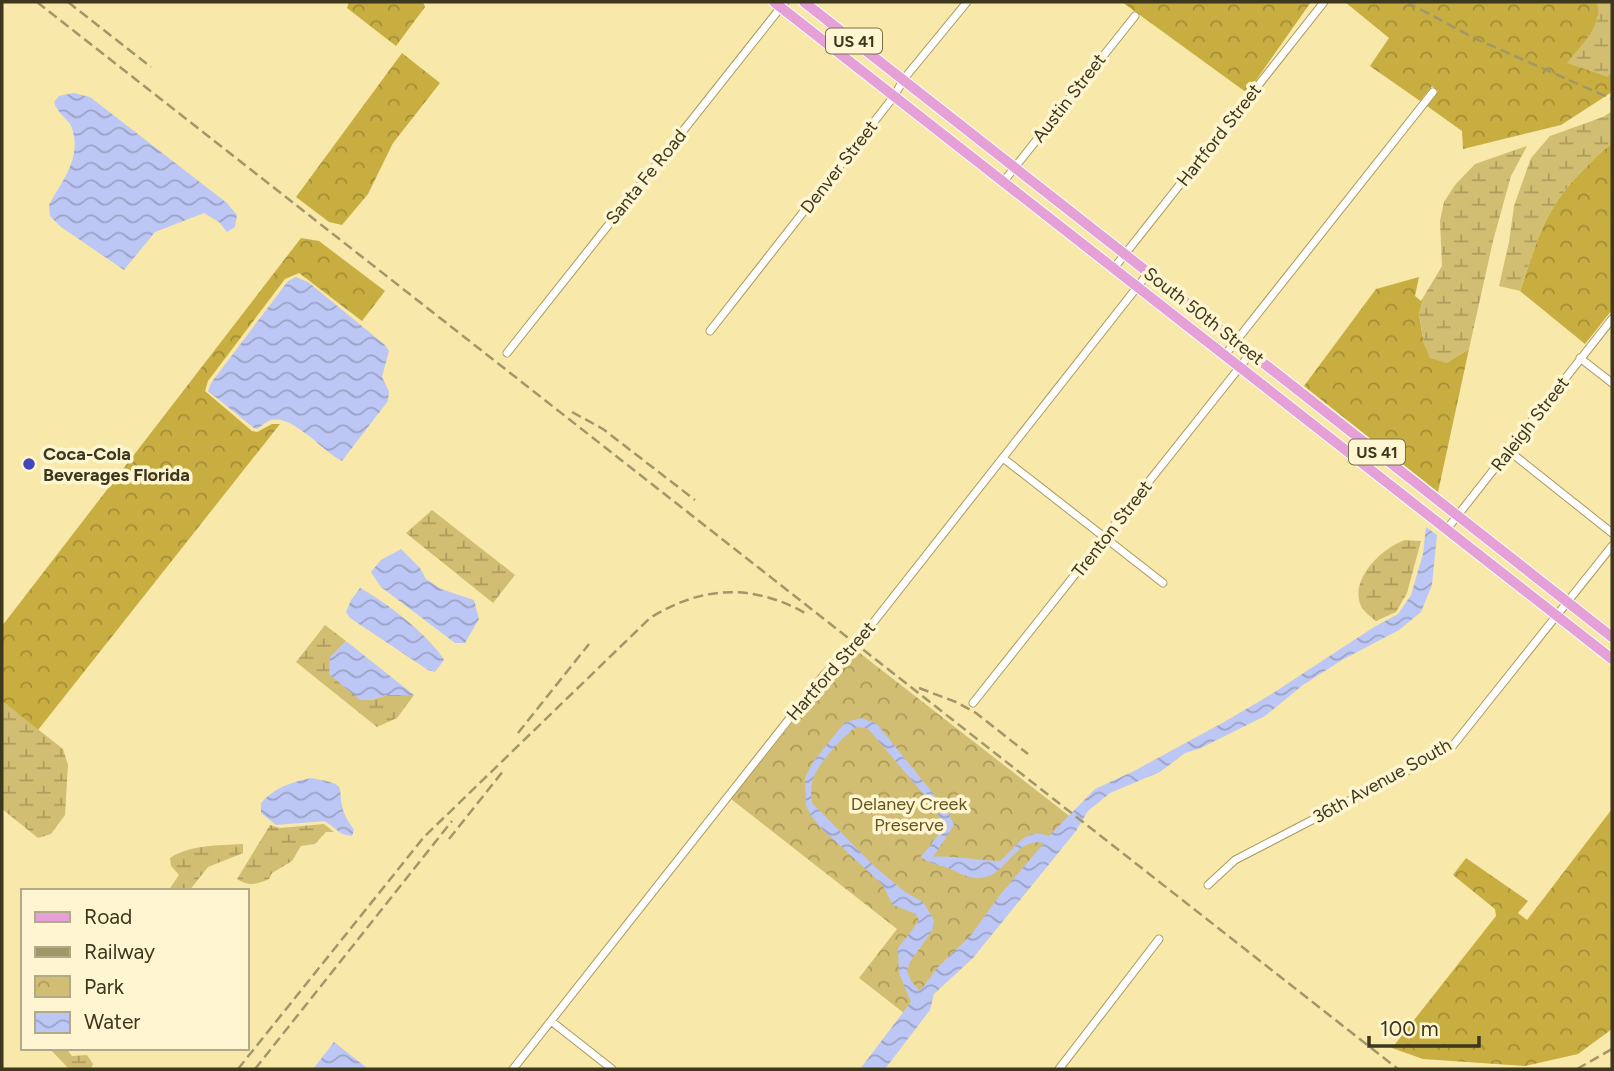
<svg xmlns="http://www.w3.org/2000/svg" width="1614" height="1071" viewBox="0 0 1614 1071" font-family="Figtree,sans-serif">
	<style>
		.forest { fill: url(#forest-crowns) }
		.wetland { fill: url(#wetland-marsh) }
		.park { fill: url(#park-crowns) }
		.water { fill: url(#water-waves); fill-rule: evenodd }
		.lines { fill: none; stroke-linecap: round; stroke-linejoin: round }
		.minor-casing { stroke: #a8995d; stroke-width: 9 }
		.primary-casing { stroke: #fff; stroke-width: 12 }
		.minor { stroke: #fff; stroke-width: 7 }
		.primary { stroke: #e4a0d7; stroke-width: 10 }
		.rail { stroke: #a29769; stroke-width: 2.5; stroke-dasharray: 10 5; stroke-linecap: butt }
		.poi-dot { fill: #4347bc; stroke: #fff6d1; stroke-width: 2.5 }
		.labels { text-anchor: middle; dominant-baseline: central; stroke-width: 7; stroke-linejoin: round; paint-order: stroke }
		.shield { fill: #fff6d1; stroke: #777053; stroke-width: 2 }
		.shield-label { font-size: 16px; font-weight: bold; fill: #3d371d }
		.street-label { font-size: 18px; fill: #3d371d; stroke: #fff6d1 }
		.poi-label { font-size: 18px; font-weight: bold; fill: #3d371d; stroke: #fff6d1; text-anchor: start }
		.park-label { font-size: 18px; fill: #64561e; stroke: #fff6d1 }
	</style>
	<defs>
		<pattern id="forest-crowns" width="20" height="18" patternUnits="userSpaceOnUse" patternTransform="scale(1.75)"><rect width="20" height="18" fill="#c8ae41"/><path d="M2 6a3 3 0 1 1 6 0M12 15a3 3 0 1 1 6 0" fill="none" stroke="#a48e36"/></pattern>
		<pattern id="wetland-marsh" width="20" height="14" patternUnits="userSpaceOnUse" patternTransform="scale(1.75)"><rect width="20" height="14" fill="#d2be72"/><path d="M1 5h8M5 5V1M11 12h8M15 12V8" fill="none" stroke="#ac9b5d"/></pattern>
		<pattern id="park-crowns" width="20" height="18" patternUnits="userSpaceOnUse" patternTransform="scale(1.75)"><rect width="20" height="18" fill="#d2be72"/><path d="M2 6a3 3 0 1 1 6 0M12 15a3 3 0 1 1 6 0" fill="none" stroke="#ac9b5d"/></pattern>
		<pattern id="water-waves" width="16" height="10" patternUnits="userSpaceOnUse" patternTransform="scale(1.75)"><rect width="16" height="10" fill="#bdc7f5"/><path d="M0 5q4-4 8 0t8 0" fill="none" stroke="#9ba2c6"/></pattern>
	</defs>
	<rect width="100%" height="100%" fill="#f8e8aa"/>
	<path class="forest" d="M349 2H423L425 7 396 46 347 8Z
		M1122 2H1311L1247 93Z
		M1345 2H1596L1600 9 1595 26 1607 77 1612 71V92L1561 125 1463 149 1462 131 1427 106 1438 91 1432 86 1420 101 1370 66 1389 38Z
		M402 53 440 83 393 143 368 194 342 225 329 222 296 197Z
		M1612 144V310L1585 344 1520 291C1539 236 1544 208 1587 166 1595 158 1603 149 1612 144Z
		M301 238 319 241 385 291 362 321 299 273 285 279 208 381 205 391 252 431 257 432 272 424H280L38 730 2 701V626Z
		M1419 277 1415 296 1421 301 1424 296 1419 314 1424 344 1446 363 1469 349 1438 492 1304 386 1376 289Z
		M1612 809V1029L1578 1054 1525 1066 1423 1059 1392 1048 1496 916 1495 909 1453 875 1466 858 1528 901 1518 913 1527 920Z"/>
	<path class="wetland" d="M1596 2H1612V71L1608 77 1567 63C1579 47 1606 23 1596 2Z
		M1612 111V144C1603 149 1595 158 1587 166 1544 208 1539 236 1520 291L1499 286 1509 242 1514 206 1531 158 1550 136 1603 117Z
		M1527 146 1511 176 1493 241 1469 349 1446 363 1430 358 1424 344 1419 314 1424 296 1442 266 1440 221 1444 202 1455 185 1475 164Z
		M432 510 515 575 493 603 406 533Z
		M1405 540 1421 541 1407 593 1396 612 1376 621C1371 617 1364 612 1361 606 1349 579 1382 548 1405 540Z
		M325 625 346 641 331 657 371 700 387 695H414L397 718 377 727 296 662Z
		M2 701 63 749 68 765 65 815 51 834 38 838 2 809Z
		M324 824 334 832H326L315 844 301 846 292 861 272 873 269 879C257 884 249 887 237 879L270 825 280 828Z
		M243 844V853L208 867 189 891H168L179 875 171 866 170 858C191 844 218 846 243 844Z
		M49 1048H66L72 1056 87 1055 93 1064 91 1069H69Z"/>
	<path class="park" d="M852 647 1072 818 913 1020 859 978 897 929 731 799Z"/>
	<path class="water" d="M74 93 90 97 227 203 237 215 235 227 227 232 219 222 204 213 155 232 124 270 61 227 50 216 49 205C62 181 82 158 72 128 69 119 58 115 54 102L59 96Z
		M296 277 308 282 385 345 389 351 382 377 389 391 388 401 342 461C323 452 294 415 271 420 266 422 261 426 257 429L254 428 208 391 211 383 288 281Z
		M1426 527 1437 535 1432 585 1421 612 1399 630 1342 660 1303 685 1265 716 1201 748 1185 753 1160 772 1110 793 1088 811 1076 831 973 958 934 994 930 1010 885 1069H860L911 1002 899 973 898 948 919 921 916 914 893 905 882 884 822 829 811 816 806 805 805 778 813 762 845 722 862 718 877 724 948 812 954 825 933 857C954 855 978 861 1000 861 1017 847 1024 827 1049 836L1095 789 1134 771 1224 722 1270 695 1374 627 1398 614 1411 595 1423 554ZM856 727 866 728 871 732 937 810 942 825 941 832C933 839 927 852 920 857 928 862 935 864 945 867 955 870 964 877 975 878 1007 881 1013 836 1044 843L1000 895 971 935 938 967 920 991 911 981 907 971 910 962 932 931 934 920 923 902 905 892 875 867 812 803C811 793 810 783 815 774 822 760 843 736 856 727Z
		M401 549 420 568 426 579 441 589 474 600 479 619 465 643H455L381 587 371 572 381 560Z
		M360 588C385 601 431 637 444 660L435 672 428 670 350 618 346 612 351 600Z
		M346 641 414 695H387L371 700H360L329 674 330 657Z
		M312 778C353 786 334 785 345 815 347 820 351 825 354 830L352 836 342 834 325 821 276 825 261 813V803C275 787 292 782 312 778Z
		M334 1042 367 1068 366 1069H313Z"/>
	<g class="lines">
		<g class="minor-casing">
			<path id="minor" d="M1004 181 1135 16
				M1114 268 1324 2
				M710 331 895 95 903 80 967 2
				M507 353 785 2
				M1225 355 1433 92
				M1580 358 1612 383
				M1509 451 1612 533
				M1003 458 1163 583
				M1447 529 1612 319
				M973 703 1251 353
				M1208 885 1235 860 1451 748 1612 546
				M551 1021 612 1069
				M513 1069 823 676 865 633 1149 272
				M1059 1069 1159 939"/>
		</g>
		<g class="primary-casing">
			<path id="primary" d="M774 2 1612 659
				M804 2 1612 637"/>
		</g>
		<use href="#minor" class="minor"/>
		<use href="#primary" class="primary"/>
		<path class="rail" d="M37 2 1398 1069
			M68 2 151 67
			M1407 2 1474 38 1612 99
			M572 412 603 429 695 500
			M919 688 956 702 976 713 1028 754
			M518 733 589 644
			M449 839 504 770
			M238 1069 424 837 650 618C702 586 751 583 805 613
			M255 1069 452 821
			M1577 1069 1612 1049"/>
	</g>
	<circle class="poi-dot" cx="29" cy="464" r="7"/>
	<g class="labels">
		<g class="shield">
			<rect x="826" y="28.5" width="56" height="25" rx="5"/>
			<rect x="1349" y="439.5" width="56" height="25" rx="5"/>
		</g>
		<g class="shield-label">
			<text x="854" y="41">US 41</text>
			<text x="1377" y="452">US 41</text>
		</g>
		<g class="street-label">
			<text transform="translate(1069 98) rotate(-52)">Austin Street</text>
			<text transform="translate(1219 135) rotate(-52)">Hartford Street</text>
			<text transform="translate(839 167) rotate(-52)">Denver Street</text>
			<text transform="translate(646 177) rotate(-51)">Santa Fe Road</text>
			<text transform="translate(1204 316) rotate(38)">South 50th Street</text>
			<text transform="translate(1530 424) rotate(-52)">Raleigh Street</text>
			<text transform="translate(1112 529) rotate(-52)">Trenton Street</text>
			<text transform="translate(831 671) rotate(-49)">Hartford Street</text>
			<text transform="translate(1382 781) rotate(-29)">36th Avenue South</text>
		</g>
		<g class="poi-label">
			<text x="43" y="454">Coca-Cola<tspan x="43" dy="21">Beverages Florida</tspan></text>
		</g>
		<g class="park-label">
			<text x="909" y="804">Delaney Creek<tspan x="909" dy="21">Preserve</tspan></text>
		</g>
	</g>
	<rect width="1614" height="1071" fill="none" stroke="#3d371d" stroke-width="7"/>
	<rect x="21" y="889" width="228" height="161" fill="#fff6d1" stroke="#b1aa89" stroke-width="2"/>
	<rect x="35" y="912" width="35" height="10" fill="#e4a0d7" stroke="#b1aa89" stroke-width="2"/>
	<text x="84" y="924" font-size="21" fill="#3d371d">Road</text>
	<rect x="35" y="947" width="35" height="10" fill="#a29769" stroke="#b1aa89" stroke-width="2"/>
	<text x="84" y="959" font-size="21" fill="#3d371d">Railway</text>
	<rect x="35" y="976" width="35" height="21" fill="url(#park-crowns)" stroke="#b1aa89" stroke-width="2"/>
	<text x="84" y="994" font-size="21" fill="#3d371d">Park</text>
	<rect x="35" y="1012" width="35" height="21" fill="url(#water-waves)" stroke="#b1aa89" stroke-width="2"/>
	<text x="84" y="1029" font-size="21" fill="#3d371d">Water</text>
	<path d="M1369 1036v10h110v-10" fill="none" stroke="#3d371d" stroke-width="3.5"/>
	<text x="1380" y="1036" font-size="21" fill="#3d371d" stroke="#fff6d1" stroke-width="5" paint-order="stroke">100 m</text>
</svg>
